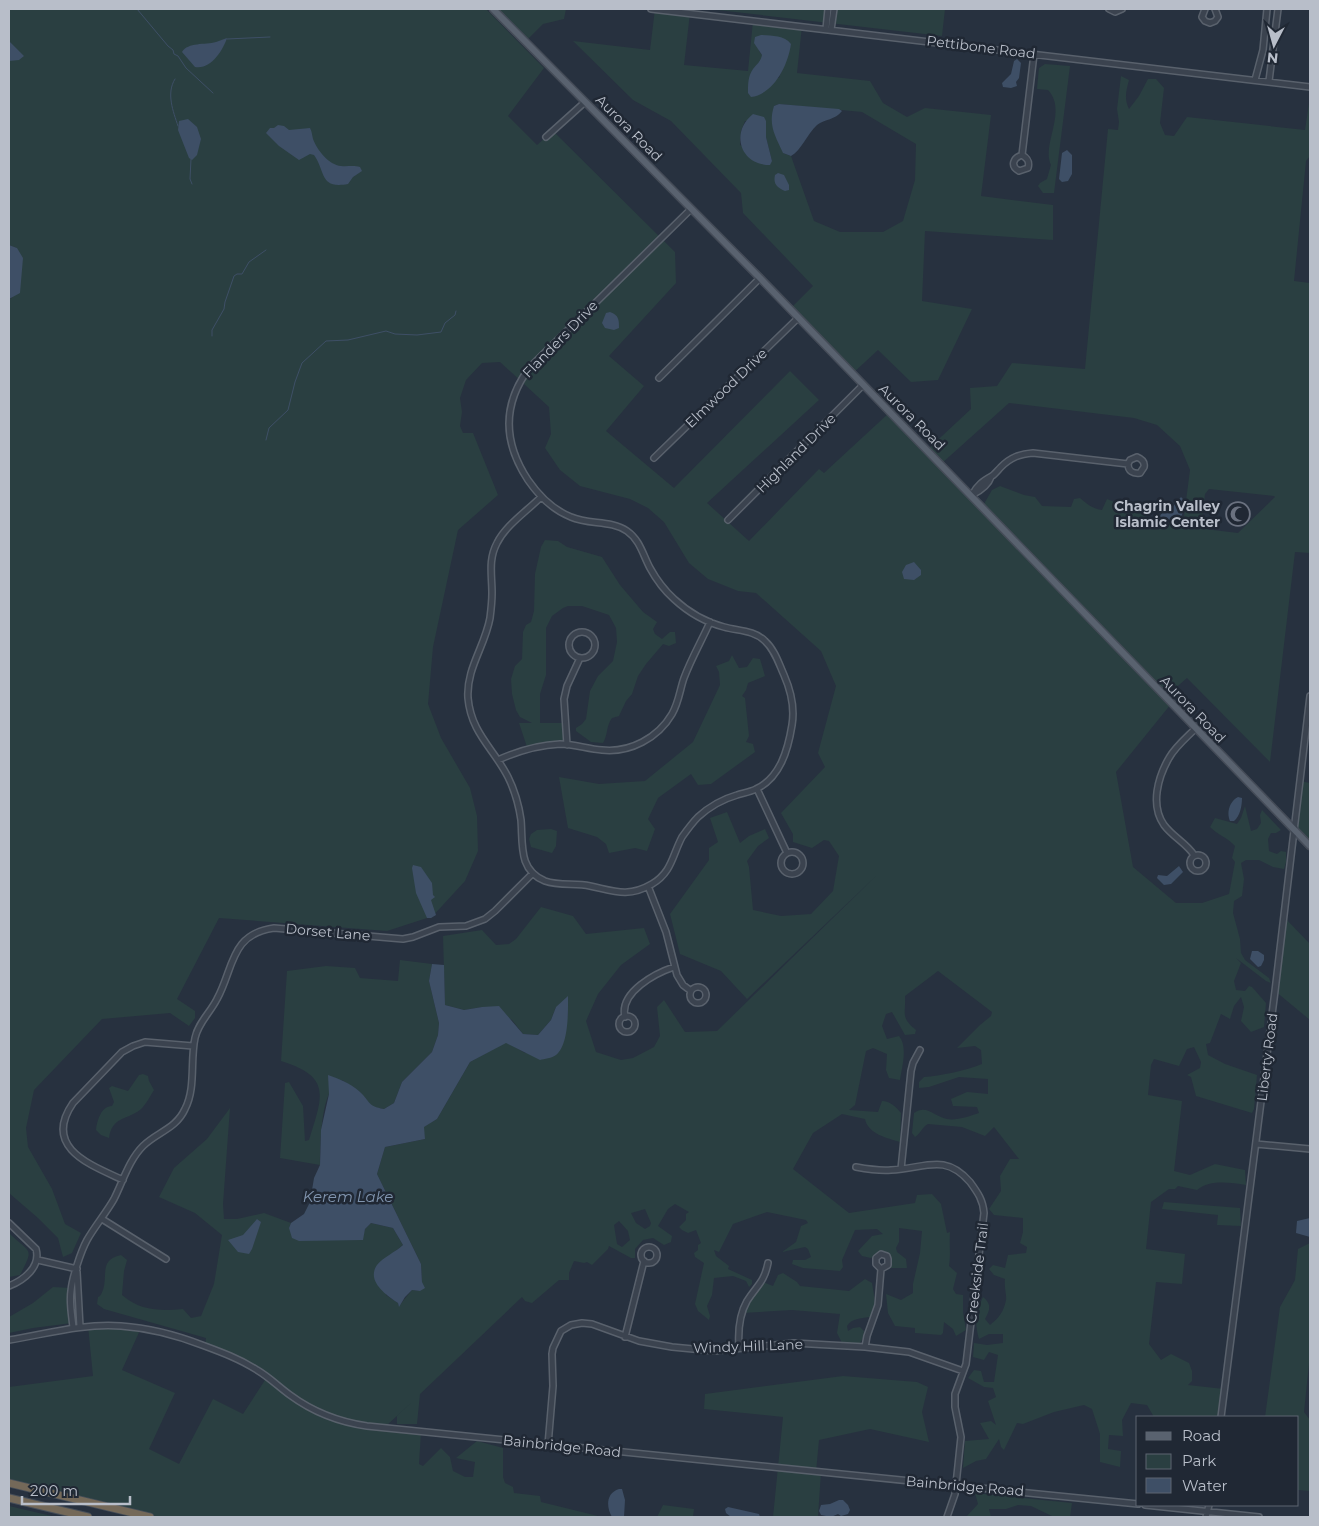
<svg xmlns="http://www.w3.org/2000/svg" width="1319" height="1526" viewBox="0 0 1319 1526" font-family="Montserrat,sans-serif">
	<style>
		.green { fill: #2a3f41; fill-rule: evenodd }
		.water { fill: #3e4f66 }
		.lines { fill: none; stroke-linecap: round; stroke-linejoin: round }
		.stream { stroke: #3e4f66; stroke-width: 1 }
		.minor-casing { stroke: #59616c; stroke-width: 8 }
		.major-casing { stroke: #454c58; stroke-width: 9 }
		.highway-casing { stroke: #464e59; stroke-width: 9 }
		.minor { stroke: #3b434f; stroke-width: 5 }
		.major { stroke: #59626f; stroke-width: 6 }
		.highway { stroke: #746959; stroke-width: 7 }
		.labels { text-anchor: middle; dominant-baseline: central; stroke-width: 5; stroke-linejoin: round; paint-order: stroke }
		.street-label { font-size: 14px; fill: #b8bec9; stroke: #202834 }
		.poi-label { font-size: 14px; font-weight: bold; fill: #b8bec9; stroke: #202834; text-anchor: end }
		.water-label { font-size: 15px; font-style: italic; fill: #8195af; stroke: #202834 }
	</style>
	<rect width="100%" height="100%" fill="#27313f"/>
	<path class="green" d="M9 9H486L544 68 508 116 537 145 553 131 675 252 676 283 609 356 644 386 606 431 674 488 790 371 819 400 707 503 749 541 819 469 824 473 890 412 927 450 971 409 970 388 997 386 1012 363 1085 369 1108 129 1118 130 1119 122 1117 109 1121 76 1129 80C1126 91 1124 99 1129 109L1139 96 1148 79H1156L1164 88 1160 123 1165 135 1174 136 1187 117 1305 130 1310 97V156L1306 161 1294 281 1310 283V553L1295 552 1270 762 1187 678 1165 697 1171 704 1116 772 1133 867 1176 903H1202L1229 894 1235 862 1232 858 1235 846C1228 838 1218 835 1210 827L1215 818 1237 824 1241 818 1245 806 1251 831 1257 829 1261 823 1260 815 1262 810 1281 830 1276 833H1271L1268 839 1269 851 1277 854 1281 851 1286 852V862L1284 869 1273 867 1259 860H1246L1241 863 1244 879 1242 896 1234 901 1233 913 1240 939 1241 953 1245 960 1269 978 1271 983 1266 981 1236 958 1241 963 1234 981 1236 990 1245 991 1249 986 1252 987 1266 1003 1264 1027 1251 1032 1241 1021 1244 1007 1241 997 1234 1006 1230 1019 1221 1014 1210 1043 1206 1044 1208 1055 1225 1064 1257 1075 1254 1109 1252 1113 1196 1096 1191 1077 1187 1075 1200 1068 1201 1062 1194 1047 1187 1049 1179 1066 1154 1059 1151 1065 1148 1095 1182 1101 1174 1171 1190 1175 1215 1164 1245 1170 1246 1185C1230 1183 1211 1179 1197 1190L1178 1186 1175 1189H1169L1151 1202 1146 1249 1185 1254 1182 1284 1156 1282 1149 1344 1161 1360 1171 1354 1189 1363 1192 1371V1381L1188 1385 1224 1389 1221 1417H1154L1147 1405 1131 1403 1122 1420 1123 1436 1109 1435 1108 1449 1121 1451 1120 1467 1100 1462V1434L1092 1409 1084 1405 1054 1412 1023 1424 1017 1423 1004 1450 1001 1447 999 1439 986 1459 976 1461 963 1468 965 1441 989 1439 980 1423 991 1421 996 1425 988 1401 996 1397 993 1388 984 1387 968 1378 974 1370 981 1371 984 1382H994L998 1355 989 1352 984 1360 973 1357 974 1343 987 1345 1003 1343V1334H989L979 1339C974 1322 976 1313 983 1297 992 1304 990 1310 985 1319L990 1325C999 1318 1004 1311 1006 1300 1007 1297 1004 1287 1005 1279L994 1275 989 1269 993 1265 1005 1268 1008 1255 1026 1253 1027 1247 1020 1243 1023 1232V1218L994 1215 989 1209 1001 1191 1000 1176 1010 1159H1019L994 1127 985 1136 962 1127 928 1124C922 1127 921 1133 915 1137L912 1133 914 1113C927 1104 934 1117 947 1119 956 1121 970 1116 979 1113L977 1107 953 1106 951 1099 967 1092 988 1094V1079L959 1077 929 1087 919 1088V1082L924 1077C940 1076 968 1070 982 1064L981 1050 975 1046 957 1048 980 1025 991 1016 992 1012 938 971 905 996C906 1014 900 1017 916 1030L915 1034 905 1035 892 1012 886 1014 882 1026 887 1039 899 1036C908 1047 902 1067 900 1080L889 1078 886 1070 887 1054 873 1048 866 1051 855 1105 849 1110 878 1112 882 1101C890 1101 896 1107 901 1113L900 1142C887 1138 868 1134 865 1119L842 1114 813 1133 793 1169 849 1213 915 1203 917 1195 932 1194 941 1204 947 1233 950 1232C949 1244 951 1254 949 1266L957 1273 953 1289 956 1294 963 1295V1312L966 1330 956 1336 953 1329 944 1322 943 1333 941 1335 915 1333V1328L895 1326 888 1313 886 1294 901 1300 913 1293V1284L920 1253 922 1231 899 1228V1242L896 1248 897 1252 906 1259 907 1268H889V1255L880 1253 871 1258 862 1256 858 1251 872 1236 883 1234 877 1229 855 1230 842 1260 843 1267 840 1271 803 1268 792 1264 793 1260H805L811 1257 808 1249 805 1247 782 1252 796 1242 801 1226 808 1223 806 1220 767 1212 733 1224 719 1252 714 1250 716 1256 729 1266 728 1269 752 1280V1284L749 1287 746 1281 733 1276 714 1278 712 1295 707 1306 710 1316 709 1320 698 1311 695 1304 704 1263 695 1257 694 1253 698 1250V1245L701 1243 696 1230 688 1233 682 1230 679 1227 686 1220V1214L689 1212 675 1204 668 1209 658 1226 672 1236 671 1242 664 1245 653 1238 643 1240 635 1249V1258H631L609 1246 608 1249 592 1265 587 1262 584 1263 574 1261 569 1273V1280H559L532 1303 525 1301 522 1297 420 1394 417 1424H397V1416L416 1398 384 1428 421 1432 419 1464 423 1466 441 1448 450 1457 453 1471 465 1477H473L475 1462 456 1458 477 1441 503 1448V1477L505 1483 513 1487 514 1493 540 1496 541 1502 602 1517H150L9 1483V1387L93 1376 88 1326 141 1328 122 1370 175 1393 149 1449 179 1464 213 1399 243 1414 267 1377 205 1346 206 1338 104 1309 97 1304 98 1297 100 1296C111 1280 96 1260 121 1255L127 1260 124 1271 122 1295C140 1311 161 1311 183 1309L191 1318 201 1316 214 1284 222 1235 195 1213 159 1197 174 1168 207 1139 230 1108 223 1204 224 1219H237L264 1213 291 1223 289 1228 349 1239 362 1240 365 1229 371 1223 393 1228 403 1245 393 1253 386 1295 398 1303 399 1306 412 1290 420 1291 422 1282 421 1264 377 1174 385 1147 425 1139 423 1127 437 1119 470 1062 506 1042 525 1053 563 1043 568 1012 556 1007 551 1020 538 1035 523 1034 512 1020 482 1007 464 1010 445 1005 443 936 482 930 496 945 509 944 516 939 541 907 573 916 586 934 644 928 650 944 621 965 598 994 586 1021 596 1052 621 1060 633 1058 654 1047 660 1036 657 1007 664 1000 685 1032 717 1031 877 875 747 999 721 971 680 954 670 914 709 860V848L718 842 710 818 727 812 740 843 749 836 765 829 769 838 758 846 747 861 749 867 753 910 781 916 811 914 833 891 839 856 829 841 824 840 812 848 793 842V834L781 813 825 767 818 753 836 686 821 651 756 593 738 591 708 579 689 563 664 522 648 508 630 499 580 486 560 470 545 448 551 434 549 407 500 362 482 363 466 380 460 398 462 412 460 426 463 433H473L498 495 458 530 433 647 428 704 441 738 470 788 477 816 478 851 465 881 431 918H427L387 931 219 918 177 999 195 1011V1018L189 1026 170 1013 102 1019 34 1090 26 1128 28 1147 52 1189 65 1224 81 1233 72 1253 63 1257 58 1238 38 1218 9 1193V299L12 298 17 248 9 245ZM1009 403 1134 418 1157 425 1180 446 1190 470 1183 524 1149 521 1145 512 1135 505 1127 512 1117 503 1107 499 1102 510C1093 509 1087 504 1080 498L1074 499 1071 507 1042 506 1035 497 1024 495 1000 486 992 490 984 504 998 520 941 464ZM1209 489 1274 496 1275 497 1238 533 1205 529 1201 528 1205 494ZM645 1209 651 1223 650 1226 645 1229 636 1223 631 1213ZM619 1221 628 1231 630 1240 622 1247 617 1244 614 1225Z
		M493 9H566L564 19 543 24 526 41Z
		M655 9 690 13 684 65 748 71 753 21 802 26 797 73 870 81 883 103 907 117 925 108 991 115 981 196 1053 205V240L925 231 922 301 972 309 938 380 911 382 878 350 852 374 790 309 813 286 743 213 741 193 671 121 633 100 573 41 650 50ZM791 44 779 78 752 71 762 59V55L759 51ZM779 104 862 112 916 144 915 180 903 221 883 232H840L814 221 791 156 783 153 774 106ZM745 121H766V137L772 161 740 145 741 131Z
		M709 9H945L942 36Z
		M1045 64 1070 66 1054 193H1043L1038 186 1040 183 1047 179 1051 165C1041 145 1068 111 1048 90L1037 89 1039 68Z
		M545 540 558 541 567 547 602 557 620 585 643 612 657 622 653 629 655 634 662 639 670 632H675L676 643 669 646 663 644 646 664 638 676 632 694 626 701 619 716 612 718C606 726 608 735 603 743L591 742 576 731V728L582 724 586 719 590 691 598 676 613 661 617 642 616 628 609 615 582 606H568L563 608 552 616 546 628V675L540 694V723H564V738L562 742 527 747 519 723H532L520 717 516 710 512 694 511 679 515 666 522 659 523 632 526 625 531 622 534 611 535 574 541 547Z
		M732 655 739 668 747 667 753 658 760 659 765 676 748 683 746 690 742 696 745 698 749 736 746 742 753 744 755 752 711 784 698 785 691 774 658 798 648 819 655 829 647 851 635 848 609 853 606 844 597 837 568 828 559 777 599 784 645 781 693 742 720 685 719 672 716 666 729 661Z
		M1300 781 1310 783V846L1294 830Z
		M551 829 557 831 556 846 552 853 531 847 529 839 531 834 537 830Z
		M1284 917 1310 944V1020L1275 991Z
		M400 960 432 964 429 981 439 1023 438 1035 432 1052 402 1082 394 1103 384 1109 372 1107 359 1091 342 1080C338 1084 332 1089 329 1094 321 1110 320 1147 320 1165L280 1158 285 1083 289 1082 303 1106 305 1141 309 1140C322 1097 333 1077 281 1061L287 971 326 966 355 968 360 978 398 981Z
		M143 1074 148 1076 149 1081 154 1090C150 1096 146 1105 140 1110 126 1120 112 1117 109 1138L101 1135 96 1130C97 1121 101 1106 112 1106L114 1102 109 1088 112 1086 128 1091 139 1075Z
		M1164 1202 1240 1208 1241 1226 1217 1225 1218 1215 1162 1209Z
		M9 1233C30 1254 35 1246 20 1275L9 1277Z
		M1310 1243V1354L1304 1412 1310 1420V1491L1298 1490V1417H1265L1280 1307 1295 1280 1298 1249Z
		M783 1273 797 1282 800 1286 849 1291 865 1279 872 1283C874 1296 877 1305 871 1317 862 1318 852 1318 847 1326L848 1331 853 1328 860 1327 864 1331 863 1338 859 1345 842 1343 837 1333 840 1314 792 1310 742 1313 763 1282 773 1286 778 1275Z
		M53 1287 71 1288 72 1323 33 1328 9 1333V1317L33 1303Z
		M843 1376 917 1382 928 1387 922 1412 929 1442 870 1429 819 1440 816 1472H821L818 1517H773L783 1417 704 1409 705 1394Z
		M975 1493 1072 1503 1070 1517H1054L1031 1506 1018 1505 1006 1509H989L991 1517H966L978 1504Z
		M663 1505 694 1509 693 1517H657Z
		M9 1506 56 1517H9Z"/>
	<path class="water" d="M761 35C772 36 784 35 791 44 788 65 774 94 751 97L748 93C748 84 748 76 753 69 757 64 761 61 762 55L754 43 755 37Z
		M227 38C223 50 211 70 195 67L182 52C188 42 205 45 216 42 220 41 223 39 227 38Z
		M9 41 24 56 19 60 9 61Z
		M1017 59 1021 63 1019 78 1016 82 1017 86 1011 88 1003 87 1002 83 1011 74 1014 61Z
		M779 104 839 109 842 111C835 120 825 119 817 125 807 134 801 151 791 156L783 153C775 135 768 125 774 106Z
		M753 114 764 117 766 121V137L772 161 770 165C740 165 730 132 753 114Z
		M188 119 197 127 201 139 197 155 192 160 189 158 178 130 179 121Z
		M278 125 284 126 289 130 310 128C312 132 312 135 313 139 317 150 329 165 341 166 347 167 353 165 360 167L362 171 353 177 348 184C319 189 326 172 314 155L310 154 299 160 279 146 266 133 270 128H274Z
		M1067 150 1072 155V174L1068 181 1062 182 1059 179 1062 153Z
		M778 173 784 175 789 185V190L785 191C777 187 773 184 775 175Z
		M9 245 17 248 23 258 20 293 9 299Z
		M610 312C619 315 619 320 619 328L614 330 605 328 602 323 606 313Z
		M1181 497C1185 501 1185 503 1184 508 1183 522 1169 522 1159 517L1163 512 1171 509Z
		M914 562 921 570V575L914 580 904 579 902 572 906 565Z
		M1238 797 1242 798C1242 806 1240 816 1234 821H1230C1226 812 1230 801 1238 797Z
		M413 865 421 867 432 883 433 895 435 897 431 900 436 915 431 918H427L416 893 412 868Z
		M1179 866 1183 872 1171 884 1164 885 1157 878 1158 875 1167 876Z
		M1252 951H1258L1264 955V960L1261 966 1258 967 1250 959Z
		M432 964 444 965 445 1005 464 1010 482 1007 499 1006 523 1034 538 1035 551 1020 556 1007 568 996C568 1011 569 1045 556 1055 552 1058 544 1059 540 1060L506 1043 470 1062 437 1119 424 1127 425 1139 385 1147 377 1174 421 1264 422 1282 425 1288 420 1291 412 1290 405 1297 399 1307 398 1303C386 1295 366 1281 377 1265 382 1258 397 1251 403 1245L393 1228 371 1223 365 1229 363 1240 299 1241 292 1238 289 1228 291 1223 304 1214 310 1202 314 1178 320 1165 321 1130 329 1094 328 1075C339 1079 350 1083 359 1091 371 1102 367 1106 384 1109L394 1103 402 1082 432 1052 438 1035 439 1023 429 981Z
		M1310 1218V1237L1296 1233 1297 1221Z
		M257 1219 261 1222 252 1249 249 1254 238 1252 228 1240 243 1235Z
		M619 1489H622L625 1500 624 1517H612C606 1507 606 1493 619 1489Z
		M839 1500H843L848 1505 850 1510 848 1514 841 1516 838 1514 831 1517 821 1515 819 1511 821 1505 830 1504Z
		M728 1507 759 1514 760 1517H731L726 1513 725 1509Z"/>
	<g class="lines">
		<path class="stream" d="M137 9 168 46 173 50 174 54 178 56 186 68 213 93
			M227 39 270 37
			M175 79C166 93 173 111 178 126
			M191 159 190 179 192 184
			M212 336V330L224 309 225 302 234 276 237 274H242L249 262 266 250
			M266 440 269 428 288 410 295 382 302 363 326 341 348 340 386 331 395 334 417 335 441 332 445 323 455 315 456 311"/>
		<g class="minor-casing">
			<path id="minor" d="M651 9 1310 87
				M1109 9 1115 12 1122 9
				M1205 9 1202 17 1205 21 1210 23 1215 21 1218 17 1215 9
				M826 29 828 9
				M831 30 834 9
				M1255 80 1263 50 1267 9
				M1269 81 1278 9
				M546 137 585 102
				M1022 155C1027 158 1030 161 1028 168L1019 171C1010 166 1013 158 1022 155L1034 54
				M659 378 760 278
				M654 458 798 318
				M991 477C988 486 980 491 972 495 977 485 983 481 992 476 995 474 998 470 1001 467 1011 457 1020 454 1033 453L1128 464 1130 460 1137 457C1142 459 1145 462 1144 467L1140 473C1133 474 1128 471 1128 464
				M541 497C527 511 506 525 497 543 488 560 492 575 492 593 492 601 491 610 490 618 485 646 466 669 468 698 471 733 494 749 508 777 515 791 519 806 521 820 523 844 518 870 545 881 559 886 575 883 590 886 614 891 628 898 652 884 672 872 672 856 682 837 687 830 692 823 698 817 709 807 723 799 737 795 743 793 750 792 756 789 780 778 788 750 792 725 795 707 791 691 784 675 779 664 775 650 765 641 754 630 738 631 724 627 705 622 688 612 674 599 664 590 656 579 650 568 643 555 640 540 627 531 611 520 589 525 571 517 553 510 539 496 528 480 503 442 502 404 530 367L691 209
				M728 520 863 385
				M569 645a13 13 0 1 1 26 0a13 13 0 1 1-26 0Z
				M567 745 564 699 567 686 580 658
				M498 760C518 751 538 745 560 744 574 744 588 749 602 750 630 753 658 738 672 714 679 702 680 689 684 678 691 659 702 640 710 622
				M757 789 787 853
				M781 863a11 11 0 1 1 22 0a11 11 0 1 1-22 0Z
				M1194 855C1186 843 1173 837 1164 825 1150 805 1158 777 1169 758 1175 747 1186 738 1195 729
				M1190 863a8 8 0 1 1 16 0a8 8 0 1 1-16 0Z
				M648 886 666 932 677 975 683 985 691 991
				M690 995a8 8 0 1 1 16 0a8 8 0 1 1-16 0Z
				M619 1024a8 8 0 1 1 16 0a8 8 0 1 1-16 0Z
				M625 1017C619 992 656 973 674 967
				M1256 1144 1310 1149
				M856 1167C867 1169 879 1171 891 1170 924 1169 944 1152 970 1182 978 1193 983 1200 984 1213L966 1364 955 1394V1407L961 1437 955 1494 947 1517
				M901 1169 911 1071 913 1063 920 1050
				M123 1180C91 1165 42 1148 73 1103L122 1052 133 1046 145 1042 193 1046
				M102 1219 166 1259
				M9 1223 36 1249C41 1267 24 1280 9 1286
				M641 1255a8 8 0 1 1 16 0a8 8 0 1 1-16 0Z
				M38 1260 77 1269
				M77 1272 80 1327
				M73 1328C72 1316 69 1303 71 1291 72 1278 81 1251 87 1240 95 1226 106 1213 114 1199 123 1181 129 1160 143 1146 157 1132 176 1129 185 1109 196 1088 190 1061 195 1038 198 1023 210 1013 217 999 234 968 230 934 274 928L403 939 413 937 439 927 466 926 485 919 495 911 533 873
				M625 1337 644 1261
				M9 1340C46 1334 84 1323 121 1326 150 1328 176 1335 202 1345 221 1352 240 1359 257 1370 269 1377 279 1387 290 1395 313 1412 339 1422 367 1426L1138 1504
				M739 1347C738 1332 739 1315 747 1301 757 1285 764 1283 768 1263
				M865 1347 867 1336 878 1305 881 1269 876 1264V1258L881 1254 887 1256 888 1259V1265L881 1269
				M1221 1417 1275 991 1310 696
				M548 1445 553 1386 552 1354 553 1348 561 1331 571 1325 582 1323 592 1324 639 1341 672 1347 714 1351 794 1343 865 1347 909 1352 963 1371
				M1145 1505 1259 1517
				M1206 1517 1209 1505"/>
		</g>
		<g class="major-casing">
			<path id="major" d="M493 9 760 278 1310 846"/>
		</g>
		<g class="highway-casing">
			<path id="highway" d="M9 1483 150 1517
				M9 1498 88 1517"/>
		</g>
		<use href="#minor" class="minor"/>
		<use href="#major" class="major"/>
		<use href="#highway" class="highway"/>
	</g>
	<defs>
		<g id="mosque-ring" transform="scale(1.25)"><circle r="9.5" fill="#202834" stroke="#6b7280" stroke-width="1.5"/><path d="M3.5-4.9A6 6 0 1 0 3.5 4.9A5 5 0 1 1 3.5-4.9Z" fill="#6b7280"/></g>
	</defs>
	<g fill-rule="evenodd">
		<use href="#mosque-ring" x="1238" y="514"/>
	</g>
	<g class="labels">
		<g class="street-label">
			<text transform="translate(981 47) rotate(7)">Pettibone Road</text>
			<text transform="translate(629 128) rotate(45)">Aurora Road</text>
			<text transform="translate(560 339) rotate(-46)">Flanders Drive</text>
			<text transform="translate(726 388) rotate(-44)">Elmwood Drive</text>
			<text transform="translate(912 417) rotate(45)">Aurora Road</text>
			<text transform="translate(796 453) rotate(-45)">Highland Drive</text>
			<text transform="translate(1193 709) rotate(46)">Aurora Road</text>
			<text transform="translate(328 932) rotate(5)">Dorset Lane</text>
			<text transform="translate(1267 1057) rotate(-83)">Liberty Road</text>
			<text transform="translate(977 1273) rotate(-83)">Creekside Trail</text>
			<text transform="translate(748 1346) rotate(-2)">Windy Hill Lane</text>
			<text transform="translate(562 1446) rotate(6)">Bainbridge Road</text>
			<text transform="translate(965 1486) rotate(5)">Bainbridge Road</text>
		</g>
		<g class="poi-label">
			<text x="1220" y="506">Chagrin Valley<tspan x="1220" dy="16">Islamic Center</tspan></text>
		</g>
		<g class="water-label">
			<text x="348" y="1196">Kerem Lake</text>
		</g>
	</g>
	<rect width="1319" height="1526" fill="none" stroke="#b8bec9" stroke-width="20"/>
	<rect x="1136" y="1416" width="162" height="90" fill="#202834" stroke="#5d6470"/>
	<rect x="1146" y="1432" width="25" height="8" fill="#59626f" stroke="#5d6470"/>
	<text x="1182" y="1441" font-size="15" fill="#b8bec9">Road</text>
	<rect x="1146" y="1454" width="25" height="15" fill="#2a3f41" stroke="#5d6470"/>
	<text x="1182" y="1466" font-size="15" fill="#b8bec9">Park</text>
	<rect x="1146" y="1478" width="25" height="15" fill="#3e4f66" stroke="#5d6470"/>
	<text x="1182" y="1491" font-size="15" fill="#b8bec9">Water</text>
	<g transform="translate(1274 45) rotate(186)" stroke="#202834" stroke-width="4" paint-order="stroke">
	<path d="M0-4L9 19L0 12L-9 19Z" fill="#b8bec9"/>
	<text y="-8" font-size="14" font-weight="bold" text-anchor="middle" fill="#b8bec9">N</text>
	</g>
	<path d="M22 1496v8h108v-8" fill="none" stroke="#b8bec9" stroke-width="2.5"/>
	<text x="30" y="1496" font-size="15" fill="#b8bec9" stroke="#202834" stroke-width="4" paint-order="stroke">200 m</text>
</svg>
